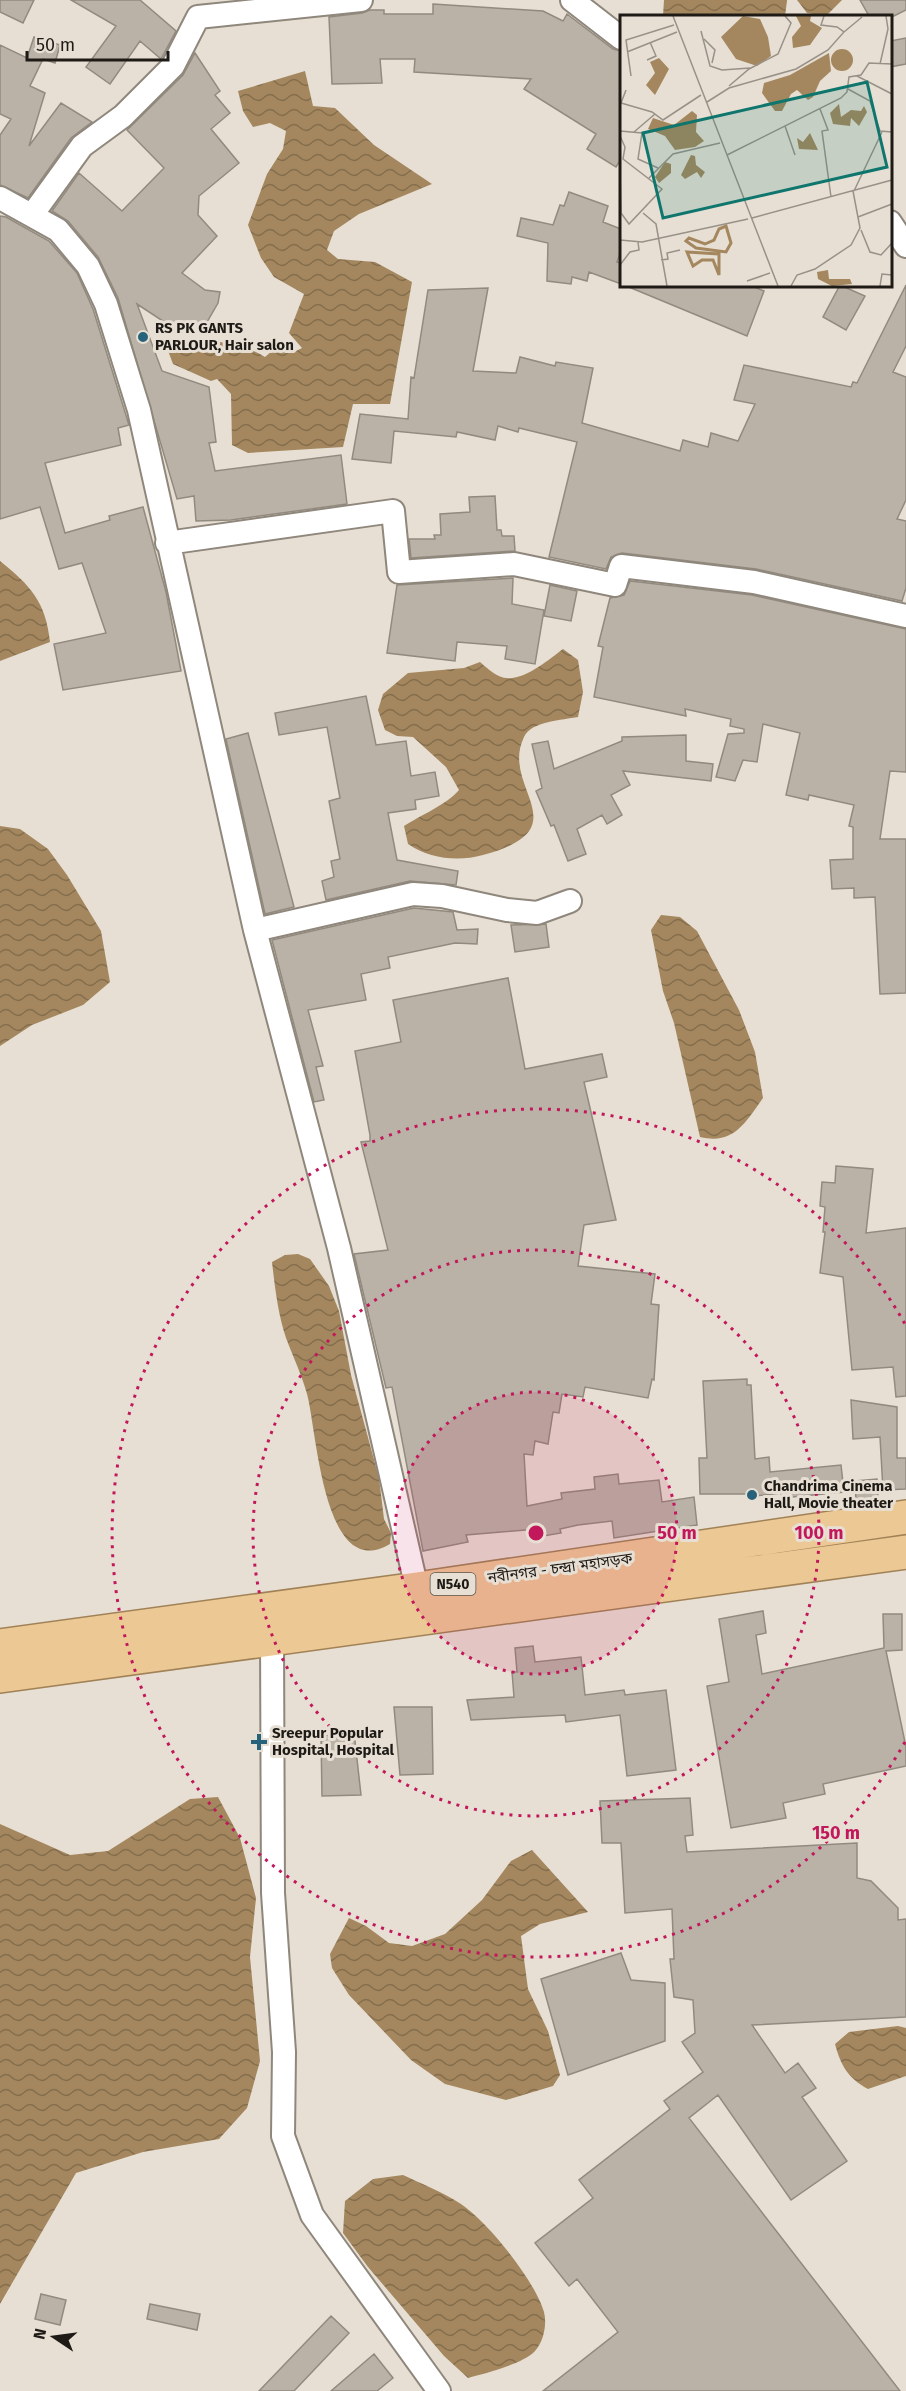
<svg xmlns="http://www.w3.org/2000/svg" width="906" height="2391" viewBox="0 0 906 2391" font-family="'Fira Sans','Noto Sans Bengali',sans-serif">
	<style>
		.water { fill: url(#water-waves) }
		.building { fill: #bab2a7; stroke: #928a7f; stroke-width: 1.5 }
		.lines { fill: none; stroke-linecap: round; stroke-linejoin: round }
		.minor-casing { stroke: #8f877c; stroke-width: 26 }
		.trunk-casing { stroke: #a18257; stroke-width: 36 }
		.minor { stroke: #fff; stroke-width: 22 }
		.trunk { stroke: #ecc894; stroke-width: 33 }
		.ring { fill: none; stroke: #c2185b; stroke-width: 3; stroke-dasharray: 3 6 }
		.poi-dot { fill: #26637a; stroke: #e7dfd3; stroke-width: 2 }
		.labels { text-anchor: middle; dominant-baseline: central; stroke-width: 6; stroke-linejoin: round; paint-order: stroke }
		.shield { fill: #e7dfd3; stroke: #5a564f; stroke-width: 1.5 }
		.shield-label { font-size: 14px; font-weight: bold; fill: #1e1b17 }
		.poi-label { font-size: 15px; font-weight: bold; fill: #1e1b17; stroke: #e7dfd3; text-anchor: start }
		.street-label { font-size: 15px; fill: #1e1b17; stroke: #e7dfd3 }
		.inset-river { fill: none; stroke: #a4875e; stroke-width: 3 }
		.inset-road { fill: none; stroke: #979188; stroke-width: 1.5 }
		.view { fill: #0f766e; fill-opacity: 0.15; stroke: #0f766e; stroke-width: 3 }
		.inset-edge { fill: none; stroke: #1e1b17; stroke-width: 3 }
		.centre { fill: #c2185b; stroke: #e7dfd3; stroke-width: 3 }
		.ring-label { font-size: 18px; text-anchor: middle; font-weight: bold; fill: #c2185b; stroke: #e7dfd3; stroke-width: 6; stroke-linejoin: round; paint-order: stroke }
	</style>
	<defs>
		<pattern id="water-waves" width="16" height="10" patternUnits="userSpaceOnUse" patternTransform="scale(1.5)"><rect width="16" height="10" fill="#a4875e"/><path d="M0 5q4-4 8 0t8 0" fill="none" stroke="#856e4d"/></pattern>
	</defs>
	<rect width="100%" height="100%" fill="#e7dfd3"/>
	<path class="water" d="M664 0H787V1L785 16H663Z
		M797 0H842L826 16 807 13Z
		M305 71 313 106 335 108 374 145 432 184 359 214 334 231 327 250 338 259 375 262 412 282 390 404H353L343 447 248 453 232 445 231 394 217 379 211 381 173 364 164 340C198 340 235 338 265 357L273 350 292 353 302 348 289 333 304 294 274 277 261 258 248 225 267 174 283 149 286 131 270 123 253 127 243 111 238 91Z
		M0 561C30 585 46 602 50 642L0 661Z
		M563 649 578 660 583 692 578 717C563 720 531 721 524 737 499 788 583 828 483 855 458 862 430 859 408 844L404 826C421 815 446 805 459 790L446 767 413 737 397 736 385 730 378 710 383 694 408 673 464 668 480 662C486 667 492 673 499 676 519 686 548 660 563 649Z
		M0 826 20 829 48 849 67 875 101 931 110 982 83 1005 32 1025 0 1046Z
		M661 915 680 917 697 931 739 1010 755 1052 763 1098C745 1123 734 1145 700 1137L674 1023 663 991 651 930Z
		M298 1254 310 1259 329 1286 339 1311 351 1375 379 1478 384 1519 391 1533 390 1544C323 1584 317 1430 307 1394 302 1375 293 1357 286 1338 278 1314 275 1288 272 1262L285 1255Z
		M218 1797 240 1838 256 1898 250 1957 260 2061 247 2108 219 2139 143 2152 76 2173 0 2304V1824L70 1855 108 1851 190 1799Z
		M532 1850 588 1912 540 1924 521 1936 528 1989 548 2031 560 2075 553 2086 506 2100 445 2084 411 2060 349 1995 332 1968 330 1954 349 1918 366 1926 389 1943 412 1946 445 1934 482 1900 511 1861Z
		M898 2026 906 2028V2076L868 2089C848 2078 841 2066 835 2044L849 2032Z
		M403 2175C422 2184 443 2192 461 2204 488 2222 535 2281 544 2312 547 2324 544 2341 535 2351 523 2364 486 2373 468 2378L444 2356 368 2267 343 2233 345 2201 373 2179Z"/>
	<path class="building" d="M0 0H34L23 23 0 12Z
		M71 0H140L176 31 161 59 140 41 110 84 86 67 116 26Z
		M860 0H906V10L894 16H869Z
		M433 4 543 11 563 21 567 14 613 49 621 51V159L616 167 587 149 596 134 524 89 531 79 414 72 415 59H380L382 83 332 84 329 17 362 13 370 10H384V14H433Z
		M34 37 60 45 55 63 43 59 30 86 45 93 29 146 61 103 92 122 71 138 28 198 0 185V135L11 119 0 114V45L27 58Z
		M906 38V64L890 67V41Z
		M195 53 220 91 215 95 230 113 211 129 239 163 199 196 198 215 217 236 182 273 205 290 220 292 218 303 203 329 189 321 181 333 137 304 162 371 209 387 216 442 209 443 215 471 341 455 347 504 231 520 196 521 194 496 177 499 118 298 98 257 68 221 52 211 79 173 122 211 164 168 127 130 183 75Z
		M569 192 608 206 603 222 621 229V251L617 262 621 263V284L589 272 587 281 572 277 571 284 547 281 548 243 517 236 521 218 553 225 560 205 564 206Z
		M0 216 6 217 49 241 77 273 93 309 129 425 118 428 121 445 45 463 65 533 110 520 109 516 143 507 166 592 181 671 63 690 54 644 106 633 82 563 59 569 40 507 0 519Z
		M624 285H750L764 291 747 336Z
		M840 285 865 296 846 330 823 317Z
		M906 285V346L893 372 906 377V500L897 519 906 521V588L902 601 756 569 622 553 611 557 606 569 549 557 577 442 519 428 518 432 498 426 495 440 457 432 456 437 394 431 391 463 352 459 360 414 408 419 411 377 414 378 428 290 488 288 473 371 516 373 520 357 555 366 556 362 593 368 582 423 680 451 683 440 708 447 711 433 738 441 755 404 734 400 744 365 851 387 853 382 857 383Z
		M495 496 497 530H501L502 536H514L515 551 411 558 409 539H435L434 535H441L440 514 470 512 469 497Z
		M513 578 512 604 544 610 535 664 505 659 507 646 457 642 455 661 387 653 397 585Z
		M630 581 752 595 906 629V772L890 771 880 839H906V993L880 994 875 897 854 898V888L832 889 830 860 853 859V827L849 826 854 805 809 795 808 800 786 795 800 733 763 724 757 762 743 760 735 781 716 777 728 734 744 733V729L730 726 731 719 685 709 686 716 594 697 603 647 598 646 610 598 624 595Z
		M550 585 577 591 571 621 544 616Z
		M366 696 376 745 406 741 411 776 435 772 439 796 415 800 416 809 388 813 397 860 458 871 456 885 410 881 326 900 322 881 334 877 331 861 340 859 329 801 340 798 327 727 279 735 275 713Z
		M248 733 294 907 265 914 226 739Z
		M686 735V761L713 764 711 781 623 771 630 785 611 795 622 815 607 824 602 815 577 829 586 854 568 861 554 825 551 826 536 791 542 788 532 744 548 741 554 769 622 741V737Z
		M414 908 453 912 457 930 478 929 477 944 455 943 388 957 390 968 361 974 366 1000 308 1010 323 1066 316 1067 324 1100 314 1102 272 940Z
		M546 924 549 947 515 952 511 925Z
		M508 978 525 1069 602 1054 607 1077 584 1082 616 1220 584 1225 578 1266 655 1274 651 1304 659 1305 654 1380 652 1379 648 1398 585 1387 583 1397 562 1394 559 1413 553 1412 548 1444 535 1441 533 1455 524 1454 527 1506 562 1499 561 1493 595 1489 594 1477 618 1474 619 1484 659 1480 662 1502 694 1497 697 1525 614 1538 612 1521 578 1525 560 1529 561 1533 538 1537 537 1529 466 1535 468 1542 423 1551 392 1387 386 1388 354 1254 388 1250 361 1142 370 1141V1135L355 1051 401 1042 393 1000Z
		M836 1166 873 1169 866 1233 906 1228V1396L896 1397 893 1367 852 1370 843 1277 820 1273 825 1232H823L825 1207 820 1206 822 1182 835 1183Z
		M747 1379V1385H751L755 1459 769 1457 770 1472 841 1465 844 1492 782 1498 781 1493 755 1496V1494H700L699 1458H707L703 1381Z
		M851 1400 897 1407V1458H906V1489L883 1490 880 1437 853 1439Z
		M877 1479 878 1499 856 1501 855 1481Z
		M763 1611 766 1633 756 1635 762 1674 884 1648 883 1614H902V1650L886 1651 906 1747V1766L823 1784 825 1794 783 1803 786 1818 731 1828 707 1686 729 1682 719 1619Z
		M533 1646 535 1662 581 1657 585 1695 624 1690 625 1695 666 1690 676 1770 627 1776 620 1715 566 1722 565 1715 471 1720 467 1700 514 1697 512 1672H517L515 1648Z
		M394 1707H432L433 1774 400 1775Z
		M354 1732 361 1795 322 1796 321 1736Z
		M690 1798 693 1835 685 1836 687 1852 857 1843V1878L871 1881 898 1908V1920L906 1919V2017L752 2025 785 2073 798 2063 816 2088 802 2097 847 2161 791 2200 718 2095 689 2118 900 2391H543L618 2332 577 2279 569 2286 535 2243 593 2198 579 2180 670 2109 664 2101 703 2072 682 2042 695 2033 693 2000 674 1997 670 1959H674L672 1909 625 1913 621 1843H602L600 1801Z
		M621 1953 631 1980 665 1983V2041L568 2075 541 1979Z
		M41 2294 66 2300 60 2325 35 2319Z
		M150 2304 200 2314 197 2330 147 2319Z
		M331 2316 349 2333 294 2391H259Z
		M374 2354 393 2378 377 2391H331Z"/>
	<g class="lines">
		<g class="minor-casing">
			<path id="minor" d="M572 0 621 38
				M0 198 58 230 88 266 106 304 139 410 255 930 339 1248 417 1589
				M32 215 82 146 123 116 173 66 198 17 361 0
				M890 222 906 246
				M167 543 393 511 399 572 514 564 615 585 621 566 754 582 906 616
				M255 930 413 894 442 896 507 910 537 913 570 901
				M272 1637 273 1893 284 2052 283 2136 312 2215 439 2391"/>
		</g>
		<g class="trunk-casing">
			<path id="trunk" d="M0 1646 417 1589 906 1517
				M0 1676 906 1552"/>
		</g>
		<use href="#minor" class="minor"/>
		<use href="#trunk" class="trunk"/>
	</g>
	<circle cx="536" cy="1533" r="141" fill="#c2185b" fill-opacity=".12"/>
	<g class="ring">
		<circle cx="536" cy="1533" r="141"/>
		<circle cx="536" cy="1533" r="283"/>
		<path d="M905 1742A424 424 0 1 1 905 1324"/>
	</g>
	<g class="poi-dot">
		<circle cx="143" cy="337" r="6"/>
		<circle cx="752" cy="1495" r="6"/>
		<path d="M256 1733h6v6h6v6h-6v6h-6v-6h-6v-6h6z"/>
	</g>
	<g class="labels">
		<rect class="shield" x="430.5" y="1573" width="45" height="22" rx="4.5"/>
		<g class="shield-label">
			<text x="453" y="1584">N540</text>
		</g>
		<g class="poi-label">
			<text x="155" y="328">RS PK GANTS<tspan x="155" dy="17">PARLOUR, Hair salon</tspan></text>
			<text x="764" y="1486">Chandrima Cinema<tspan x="764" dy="17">Hall, Movie theater</tspan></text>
			<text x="272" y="1733">Sreepur Popular<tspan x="272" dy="17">Hospital, Hospital</tspan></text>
		</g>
		<g class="street-label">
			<text transform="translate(560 1568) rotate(-8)">নবীনগর - চন্দ্রা মহাসড়ক</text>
		</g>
	</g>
	<g transform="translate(620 15)">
		<rect width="272" height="272" fill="#e7dfd3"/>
		<path d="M123 1 140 4 148 22 151 41 137 51 116 44 101 22ZM176 1H191L190 6 202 13 190 30 173 33 172 22 181 11ZM211 45a11 11 0 1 1 22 0a11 11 0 1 1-22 0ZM209 38 211 56 200 66 193 82 188 85 177 75 171 79 162 96H155L142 78 144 68 170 60ZM39 43 49 54 35 80 26 70 35 58 30 47ZM219 89 221 102 231 95 241 96 244 91 247 97 239 111 231 103 230 111 213 109 210 98ZM72 96 77 100 76 117 84 126 75 132 55 135 45 121 28 114 33 103 54 110ZM190 118 198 135 179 134 177 123 183 127ZM71 140 75 141 76 150 85 157 81 163 77 157 65 164 61 160ZM45 147 51 149V158L39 168 35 162ZM208 255 209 264H230L232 269 212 271 198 264 197 257Z" fill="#a4875e"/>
		<path class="inset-river" d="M106 211 111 228 106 237 76 233 66 226 69 223 85 229 94 225 99 214ZM67 237 99 239V260L93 245H82L73 251Z"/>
		<path class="inset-road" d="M53 1 158 271M81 16 90 51 102 55 130 53M224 17 242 2M84 24 95 35 92 48M7 37 57 17M27 45 36 41 30 27M260 49 268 14 266 1M11 61 6 25 54 10M237 61 272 79M109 71 129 54 158 39 171 8 165 1M228 74 250 86 260 116 272 117M6 75 1 88 32 97 43 105 81 80M87 87 109 73 176 54 208 35 224 17 217 12 201 10 204 1M200 94 208 115 202 116 211 182M165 111 175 140M0 116 22 118 18 144 38 153M14 117 35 99M0 121 5 132 3 144 42 174 9 209 1 198M107 140 221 83 227 77 229 62 241 60 249 48 272 49M0 154 1 198M29 163 53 139 100 128M234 176 262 117M23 198 36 209 47 271M238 202 272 189M132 203 272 165M241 215 250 237 261 240 272 228M0 225 22 227 128 204M41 245 48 244 47 238 60 235M0 250 10 237 19 235 18 227M127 266 150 258M171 271 177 260 195 254 231 230 240 213 233 176M260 271 262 259 272 260"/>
		<path class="view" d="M247 67 267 152 43 203 23 118Z"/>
		<rect width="272" height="272" class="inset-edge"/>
	</g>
	<circle cx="536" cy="1533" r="9" class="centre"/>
	<g class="ring-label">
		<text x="677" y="1539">50 m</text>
		<text x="819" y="1539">100 m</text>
		<text x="836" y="1839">150 m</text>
	</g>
	<g transform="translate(54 2337) rotate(283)" stroke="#e7dfd3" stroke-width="4.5" paint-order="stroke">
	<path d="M0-4.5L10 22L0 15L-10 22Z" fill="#1e1b17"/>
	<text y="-9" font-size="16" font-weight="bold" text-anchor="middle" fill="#1e1b17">N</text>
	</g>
	<path d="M27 51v9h141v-9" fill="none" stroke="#1e1b17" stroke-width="3"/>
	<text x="36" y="51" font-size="18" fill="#1e1b17" stroke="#e7dfd3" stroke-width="4.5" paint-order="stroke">50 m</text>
</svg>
